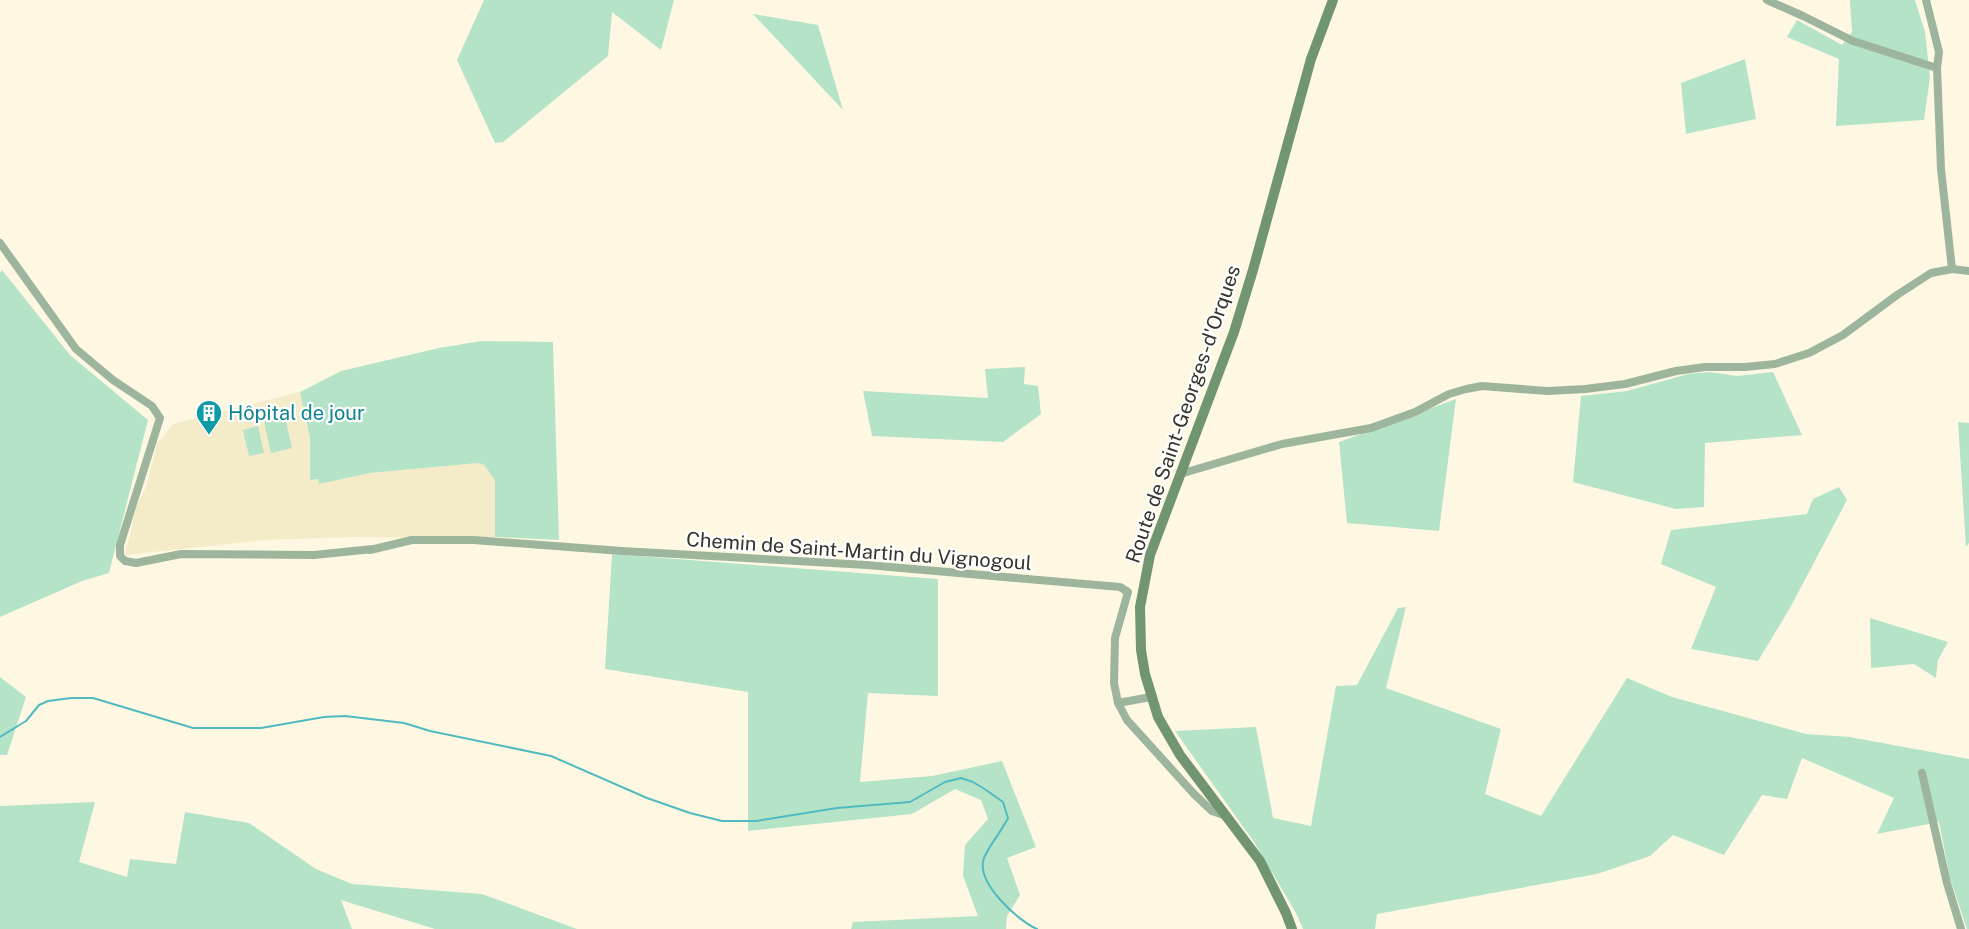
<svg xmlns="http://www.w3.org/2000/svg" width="1969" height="929" viewBox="0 0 1969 929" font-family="'Public Sans',sans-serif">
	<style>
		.built { fill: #f4ebc8 }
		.green { fill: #b5e3c8 }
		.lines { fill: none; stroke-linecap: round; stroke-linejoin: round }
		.stream { stroke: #51bac0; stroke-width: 2 }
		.street { stroke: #9db59d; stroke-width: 8 }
		.secondary { stroke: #719571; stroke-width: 10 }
		.labels { text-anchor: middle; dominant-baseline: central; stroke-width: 4.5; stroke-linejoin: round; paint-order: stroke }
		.culture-label { font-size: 20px; fill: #0d838f; stroke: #fff; text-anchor: start }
		.street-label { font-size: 20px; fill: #37342a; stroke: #fff }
	</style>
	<rect width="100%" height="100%" fill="#fef8e2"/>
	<path class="built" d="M300 392 310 438V480L318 479 319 484 370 473 478 463 484 465 495 480V537L482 538 353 537 265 540 125 555 136 508 146 487 157 444 173 424Z"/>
	<path class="green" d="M484 0H674L661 50 612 12 608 56 503 142 495 143 457 60Z
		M1850 0H1915L1925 32 1930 77 1924 120 1836 126 1839 59 1787 37 1797 20 1842 45 1852 32Z
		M753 14 818 25 843 110Z
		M1745 59 1756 119 1686 134 1681 83Z
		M2 270 70 355 148 420 109 573 82 581 0 617V273Z
		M482 341 553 342 559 540 495 537V480L484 465 478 463 370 473 319 484 318 479 310 480V438L300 392 341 371 439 348Z
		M1025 367 1024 384 1038 386 1041 414 1003 442 872 436 863 391 988 398 985 369Z
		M1710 372 1737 376 1773 372 1802 435 1705 443 1704 507 1676 509 1573 482 1581 396 1627 391 1688 374Z
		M1456 399 1439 531 1347 523 1339 442Z
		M283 408 292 448 271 453 262 413Z
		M1958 422 1969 423V543L1966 547Z
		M258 426 264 453 249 456 243 430Z
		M1839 487 1847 500 1790 608 1758 661 1691 649 1716 587 1661 564 1671 530 1807 514 1813 499Z
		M612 554 938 579V696L868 693 860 782 932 776 1002 761 1036 847 1007 858 1020 895 1007 916 1006 929H851L853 922 978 916 963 876 965 845 988 819 981 800 955 789 912 814 748 831V692L605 669Z
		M1406 607 1386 688 1501 729 1485 794 1541 816 1627 678 1672 697 1806 734 1850 737 1969 759V929H1967L1950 878 1939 822 1877 834 1894 798 1802 758 1787 799 1762 795 1724 855 1673 835 1650 856 1597 874 1377 914 1375 929H1303L1296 913 1254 842 1175 731 1256 727 1273 818 1311 826 1336 686 1357 685 1398 608Z
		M1870 618 1948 642 1938 660 1936 678 1914 664 1871 668Z
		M0 677 26 697 7 755H0Z
		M95 802 79 862 127 877 130 859 176 864 185 812 249 823 316 869 352 884 482 894 577 929H435L341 900 352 929H0V806Z"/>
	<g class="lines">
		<path class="stream" d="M0 737 26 721 39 705 48 701 71 698H93L193 728H261L324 717 345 716 404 723 430 731 551 756 647 798 690 813 722 821H756L837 808 910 802 945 782 961 778 973 782 986 790 1003 802 1008 818C1001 832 990 844 984 858 975 882 1018 921 1037 929"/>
		<path class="street" d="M1767 0 1803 16 1853 41 1937 68
			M1926 0 1939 52 1937 68 1941 169 1952 269
			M0 243 76 349 113 380 152 406 160 418 120 545V556L125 561 136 563 181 554 314 555 373 549
			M1180 474 1282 444 1371 428 1415 412 1449 394 1466 389 1482 386 1547 391 1585 389 1625 384 1676 371 1705 367H1745L1775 364 1809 353 1843 335 1897 295 1931 273 1952 269 1969 271
			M370 550 412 540H473L622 551 867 565 1120 587 1128 592 1115 638 1114 683 1118 703 1151 697
			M1118 703 1127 720 1194 794 1212 811 1226 816
			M1922 773 1947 883 1961 929"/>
		<path class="secondary" d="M1292 929 1286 913 1260 861 1180 755 1158 717 1145 674 1141 650 1140 607 1150 555 1234 332 1253 270 1311 59 1333 0"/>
	</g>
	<defs>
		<g id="building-pin" transform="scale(1.35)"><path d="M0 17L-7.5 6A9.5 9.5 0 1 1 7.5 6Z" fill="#0f9aa8" stroke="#fff"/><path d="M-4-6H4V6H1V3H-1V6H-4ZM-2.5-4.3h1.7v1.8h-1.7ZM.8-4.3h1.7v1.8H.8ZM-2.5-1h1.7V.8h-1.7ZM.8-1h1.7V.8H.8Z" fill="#fff"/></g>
	</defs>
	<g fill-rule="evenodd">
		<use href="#building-pin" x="209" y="413"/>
	</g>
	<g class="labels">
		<g class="culture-label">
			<text x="228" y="413">Hôpital de jour</text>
		</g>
		<g class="street-label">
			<text transform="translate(1183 414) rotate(-71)">Route de Saint-Georges-d'Orques</text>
			<text transform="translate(859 551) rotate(4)">Chemin de Saint-Martin du Vignogoul</text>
		</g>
	</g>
</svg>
